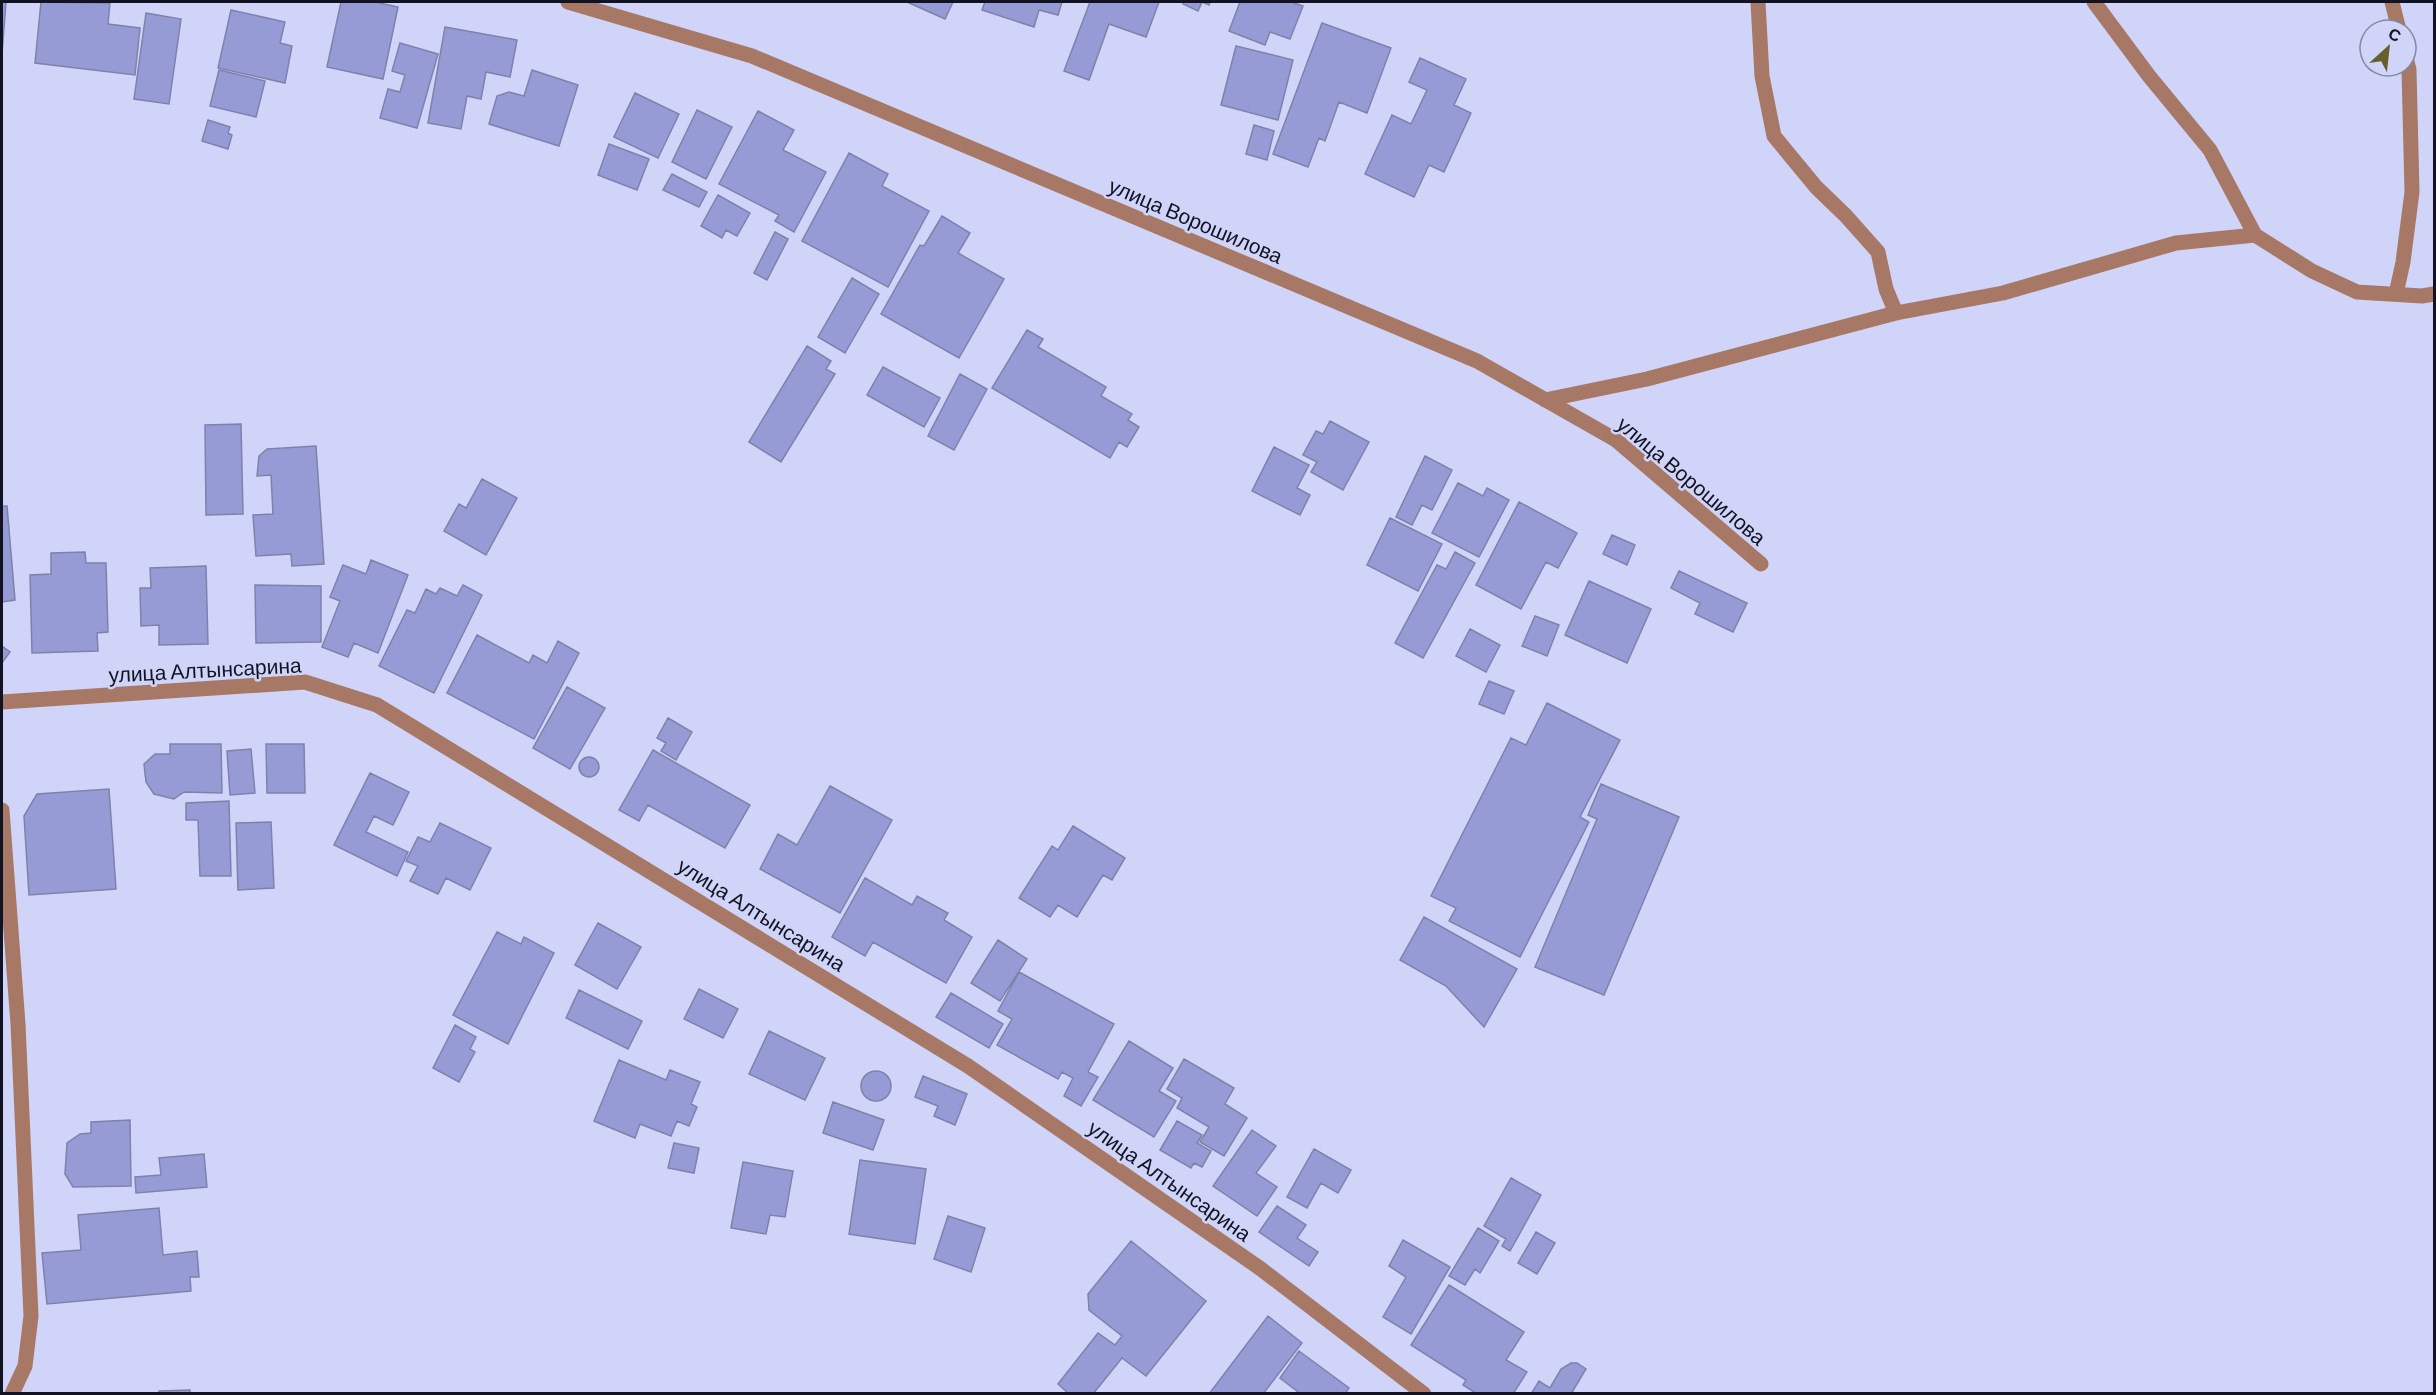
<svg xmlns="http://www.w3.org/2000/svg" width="2436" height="1395" viewBox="0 0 2436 1395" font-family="Barlow,sans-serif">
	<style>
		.building { fill: #969bd6; stroke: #7e82ab; stroke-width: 1.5 }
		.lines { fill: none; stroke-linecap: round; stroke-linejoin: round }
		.lane { stroke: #a87867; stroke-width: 15 }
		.street { stroke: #a87867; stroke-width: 15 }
		.labels { text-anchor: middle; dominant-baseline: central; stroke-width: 5; stroke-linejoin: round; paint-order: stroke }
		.street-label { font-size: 21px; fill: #121322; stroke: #d0d4f8 }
	</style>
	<rect width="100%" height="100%" fill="#d0d4f8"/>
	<path class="building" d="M2 2H6L2 54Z
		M41 2 110 3 108 24 140 28 135 75 35 63Z
		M341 2H375L398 7 383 79 327 67Z
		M907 2H953L945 19Z
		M985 2H1062L1058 15 1039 10 1034 27 982 10Z
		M1090 2H1159L1146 37 1109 24 1089 80 1064 71Z
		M1184 2H1210L1209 5 1202 2 1198 11 1183 4Z
		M1240 2H1291L1303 6 1290 39 1270 32 1265 45 1229 31Z
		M231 10 285 22 280 43 292 46 285 83 218 68Z
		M146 13 181 19 169 104 134 99Z
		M1322 23 1391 48 1367 113 1339 102 1325 141 1319 138 1308 167 1273 154Z
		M445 27 517 40 510 77 486 72 481 99 467 96 461 129 428 123Z
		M400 43 438 54 417 128 380 118 388 89 400 92 405 75 392 71Z
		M1236 46 1293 60 1278 120 1221 105Z
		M1420 58 1466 79 1454 105 1471 113 1444 172 1429 165 1414 197 1365 174 1392 115 1411 124 1427 90 1409 82Z
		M219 70 265 81 256 117 210 106Z
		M532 70 578 85 559 146 489 124 497 96 509 92 524 96Z
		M635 93 679 114 658 158 614 137Z
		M697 110 732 127 706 179 672 162Z
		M758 111 794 130 783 150 826 172 794 232 775 221 779 215 719 184Z
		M208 120 230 127 228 133 232 135 228 149 202 141Z
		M1254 125 1274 131 1267 160 1246 154Z
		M609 144 649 159 637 190 598 175Z
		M849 153 888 174 882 186 929 211 888 287 802 241Z
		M672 174 707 192 699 207 663 190Z
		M718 195 750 213 737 236 726 230 722 238 701 226Z
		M942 216 970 233 958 253 1004 279 959 358 881 314 920 245 924 246Z
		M775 232 788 239 767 280 754 273Z
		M852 278 879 294 845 353 818 337Z
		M1027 330 1043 339 1038 347 1106 387 1101 396 1132 414 1128 420 1139 427 1127 447 1119 442 1110 458 992 388Z
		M807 346 831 361 826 369 835 374 781 462 749 442Z
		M883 367 940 398 924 427 867 395Z
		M960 374 987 389 954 450 928 436Z
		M1330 421 1369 442 1343 490 1311 472 1317 462 1303 455 1316 431 1323 434Z
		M241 424 243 514 206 515 205 425Z
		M316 446 324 564 292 566 291 554 256 556 253 515 273 514 271 475 257 476 259 456 267 449Z
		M1274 447 1309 465 1297 488 1310 495 1300 515 1252 491Z
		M1425 456 1452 470 1432 510 1422 505 1412 525 1396 517Z
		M482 479 517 498 486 555 444 531 459 504 466 508Z
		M1458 483 1483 496 1487 488 1509 500 1479 557 1432 533Z
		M1519 502 1577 533 1558 568 1546 562 1521 609 1476 585Z
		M2 506H7L15 600 2 602Z
		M1390 518 1442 544 1418 591 1367 565Z
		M1612 535 1635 545 1627 565 1603 554Z
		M85 552 86 563H106L108 632 97 633 98 651 32 653 30 575 51 574V553Z
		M1455 552 1475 563 1423 658 1395 643 1437 565 1446 569Z
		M371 560 408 575 378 653 354 643 348 657 322 647 340 601 330 597 343 565 366 574Z
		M206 566 208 644 159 645V625L141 626 140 588H151L150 568Z
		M1679 571 1747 603 1733 632 1695 614 1700 603 1671 588Z
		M1589 581 1651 609 1627 663 1565 635Z
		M255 585 321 586V642L256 643Z
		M463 585 482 595 434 693 379 666 407 610 415 613 426 589 436 594 440 588 457 596Z
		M1535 616 1559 625 1547 656 1522 646Z
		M1470 629 1500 645 1486 672 1456 656Z
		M477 635 529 663 533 655 547 663 558 641 579 653 534 739 447 693Z
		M2 646 10 652 2 663Z
		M1489 681 1514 691 1504 714 1479 704Z
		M567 687 605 708 570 769 533 748Z
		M1547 703 1620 740 1580 817 1589 822 1520 957 1449 921 1456 908 1431 896 1511 738 1526 745Z
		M668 718 692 732 676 760 661 751 666 743 657 738Z
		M170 744H221L222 793 184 792 174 799 154 794 146 782 144 764 155 754H170Z
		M266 744H304L305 793H267Z
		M251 749 255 793 230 795 227 751Z
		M653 750 750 805 725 848 648 805 639 821 619 810Z
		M579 767a10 10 0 1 1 20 0a10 10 0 1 1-20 0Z
		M370 773 409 792 393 825 374 816 366 832 408 852 397 876 334 845Z
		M1601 784 1679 817 1604 995 1535 967 1597 819 1588 815Z
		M830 786 892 820 840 913 760 869 778 834 797 845Z
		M109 789 116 889 29 895 24 816 37 794Z
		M229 801 231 876H200L198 820H186V803Z
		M271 822 274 888 238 890 236 823Z
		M440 823 491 848 470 890 446 878 438 894 410 881 418 866 406 861 418 837 430 842Z
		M1073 826 1125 858 1112 880 1103 875 1077 917 1058 905 1050 917 1019 898 1052 846 1058 850Z
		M865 878 912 905 917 896 948 913 944 920 972 937 946 983 873 942 865 956 832 937Z
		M1424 917 1517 969 1484 1027 1446 986 1400 960Z
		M598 923 641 947 617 989 575 965Z
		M497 932 521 944 524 937 554 953 508 1044 453 1015Z
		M998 940 1027 959 1000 1001 971 983Z
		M1019 972 1114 1024 1088 1072 1098 1077 1081 1106 1064 1096 1073 1078 1062 1072 1058 1079 997 1045 1012 1019 998 1011Z
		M699 989 738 1009 723 1038 684 1019Z
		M579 990 642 1021 628 1049 566 1018Z
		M951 993 1003 1024 989 1048 936 1017Z
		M455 1025 476 1037 470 1049 475 1052 459 1082 433 1068Z
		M769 1031 825 1058 805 1100 749 1074Z
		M1129 1041 1173 1068 1159 1091 1176 1101 1154 1137 1093 1100Z
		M1184 1059 1234 1088 1225 1104 1247 1118 1224 1156 1200 1142 1209 1127 1177 1108 1182 1098 1167 1089Z
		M619 1060 666 1080 670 1070 700 1082 691 1104 697 1107 689 1126 677 1121 671 1136 640 1124 635 1138 594 1121Z
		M861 1086a15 15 0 1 1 30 0a15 15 0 1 1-30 0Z
		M923 1076 967 1094 955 1125 934 1116 938 1106 915 1097Z
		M833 1102 884 1120 873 1150 823 1133Z
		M130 1120 131 1186 73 1187 65 1174 67 1143 80 1134 91 1133V1122Z
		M1177 1121 1202 1135 1197 1143 1211 1151 1202 1167 1194 1163 1191 1168 1160 1150Z
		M1252 1130 1276 1146 1256 1173 1277 1187 1257 1216 1213 1186Z
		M674 1143 699 1148 694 1173 668 1168Z
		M1314 1149 1351 1170 1338 1193 1321 1183 1307 1208 1287 1197Z
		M204 1154 207 1187 136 1193 135 1177 161 1175 159 1158Z
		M860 1160 926 1169 915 1244 849 1234Z
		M743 1162 793 1171 785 1217 770 1215 766 1234 731 1228Z
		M1511 1178 1541 1195 1510 1251 1502 1246 1506 1239 1484 1226Z
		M1277 1206 1306 1225 1297 1238 1318 1252 1309 1266 1259 1232Z
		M159 1208 163 1255 197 1251 199 1277H190L191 1291 47 1304 42 1253 81 1250 78 1215Z
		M948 1216 985 1228 971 1272 934 1259Z
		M1478 1228 1499 1241 1480 1273 1475 1269 1465 1285 1449 1276Z
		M1536 1232 1555 1243 1537 1274 1518 1263Z
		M1403 1240 1450 1267 1411 1334 1383 1317 1406 1277 1389 1266Z
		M1131 1241 1206 1301 1146 1376 1122 1358 1093 1394H1069L1058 1384 1098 1333 1115 1345 1122 1336 1089 1310 1088 1294Z
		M1449 1285 1524 1332 1506 1360 1527 1372 1513 1394H1477L1463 1385 1466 1380 1411 1345Z
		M1268 1316 1302 1343 1263 1394H1209Z
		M1299 1351 1349 1388 1345 1394H1301L1280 1378Z
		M1571 1363H1577L1586 1369 1571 1394H1531L1539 1381 1550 1388 1561 1369Z
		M190 1390V1394H159V1391Z"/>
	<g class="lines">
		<path class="lane" d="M2 810 18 1024 31 1316 25 1366 12 1394"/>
		<path class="street" d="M568 2 752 56 1477 361 1616 440 1761 564
			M1758 2 1762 76 1774 136 1816 187 1846 216 1878 252 1886 289 1896 313
			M2094 2 2149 76 2210 150 2255 235
			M2392 2 2399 30
			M2396 294 2403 262 2412 192 2409 70 2406 57
			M1545 400 1647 379 1896 313 2003 293 2176 243 2255 235 2312 271 2357 292 2422 296 2434 294
			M2 702 305 682 377 705 968 1066 1261 1269 1424 1394"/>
	</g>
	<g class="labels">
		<g class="street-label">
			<text transform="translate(1196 220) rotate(23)">улица Ворошилова</text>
			<text transform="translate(1692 480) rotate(40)">улица Ворошилова</text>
			<text transform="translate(205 669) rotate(-3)">улица Алтынсарина</text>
			<text transform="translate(762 914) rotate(32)">улица Алтынсарина</text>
			<text transform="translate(1170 1180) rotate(35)">улица Алтынсарина</text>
		</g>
	</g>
	<rect width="2436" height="1395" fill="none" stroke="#121322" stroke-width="6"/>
	<g transform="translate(2388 48) rotate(27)"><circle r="28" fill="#d0d4f8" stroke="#8487a2" stroke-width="1.5"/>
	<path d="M0-4.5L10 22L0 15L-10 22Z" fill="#68602c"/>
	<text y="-9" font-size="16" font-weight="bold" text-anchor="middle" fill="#121322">С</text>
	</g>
</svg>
